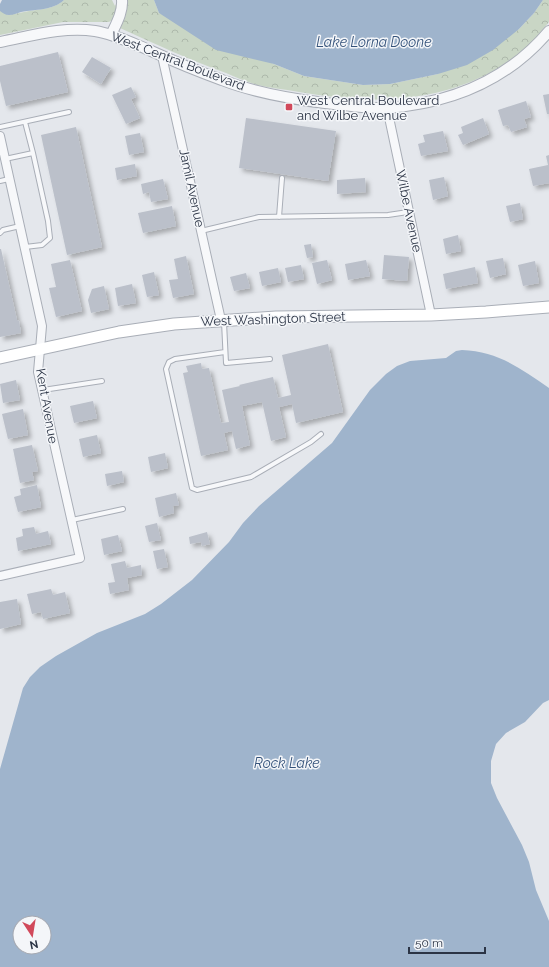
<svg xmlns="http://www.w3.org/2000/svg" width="549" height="967" viewBox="0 0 549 967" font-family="Raleway,sans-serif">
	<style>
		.forest { fill: url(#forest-crowns) }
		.water { fill: #9fb4cc; fill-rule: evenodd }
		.building { fill: #bbc0ca; filter: url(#shadow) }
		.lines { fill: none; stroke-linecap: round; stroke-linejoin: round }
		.service-casing { stroke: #a9aeb7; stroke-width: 6 }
		.minor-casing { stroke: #a9aeb7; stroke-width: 10 }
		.tertiary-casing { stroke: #a9aeb7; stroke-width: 12 }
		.secondary-casing { stroke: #a9aeb7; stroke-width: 13 }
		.service { stroke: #f7f8fa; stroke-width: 4 }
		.minor { stroke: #f7f8fa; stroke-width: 8 }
		.tertiary { stroke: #f7f8fa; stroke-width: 10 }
		.secondary { stroke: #fff; stroke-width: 11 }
		.poi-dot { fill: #d1495b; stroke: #f4f6f9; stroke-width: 1.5 }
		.labels { text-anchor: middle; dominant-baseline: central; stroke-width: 3; stroke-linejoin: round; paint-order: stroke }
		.street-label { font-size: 13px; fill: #2b3445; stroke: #f4f6f9 }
		.poi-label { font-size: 13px; fill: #2b3445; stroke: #f4f6f9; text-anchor: start }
		.water-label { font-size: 14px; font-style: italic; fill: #34527a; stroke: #f4f6f9 }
	</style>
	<defs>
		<pattern id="forest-crowns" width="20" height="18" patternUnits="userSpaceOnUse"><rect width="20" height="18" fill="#c9d6c5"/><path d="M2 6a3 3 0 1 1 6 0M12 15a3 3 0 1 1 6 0" fill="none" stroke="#adb8ab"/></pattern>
		<filter id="shadow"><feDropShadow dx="3.5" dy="3.5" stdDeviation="2" flood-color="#0004"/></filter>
	</defs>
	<rect width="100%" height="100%" fill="#e4e7ec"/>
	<path class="forest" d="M64 0H112L115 6 118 0H119L115 18 109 22H63L0 35V10L8 15C14 14 19 13 24 12 38 9 53 10 64 0Z
		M127 0H154L159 13 274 64 304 76 363 85 390 84 438 74 519 29 534 13 543 0H549V22C541 31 533 43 523 51 456 104 379 106 299 92 284 89 268 88 254 84 245 81 235 77 226 73 190 60 155 44 120 28L125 18Z"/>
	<path class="water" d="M2 0H64C52 11 36 9 21 12 17 13 13 15 9 15 5 15 3 13 0 11V4Z
		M154 0H543L534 13 519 29 493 50 467 65 438 74 390 84 363 85 304 76 274 64 216 50 159 13Z
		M462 350C498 351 521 369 549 388V700L543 703 525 722 506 733 496 744 491 761V783L497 798 522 845 529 862 536 890 549 921V967H0V769L23 688 30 677 40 667 56 656 97 633 145 614 161 604 192 580 229 542 243 523 259 506 332 443 370 390 386 374 397 366 410 361 446 358 456 351ZM20 923H44V947H20Z"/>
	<path class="building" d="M58 52 68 92 6 106 0 81V66Z
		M92 57 111 68 101 84 82 72Z
		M131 87 136 97 131 99 140 118 126 124 112 95Z
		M549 94V114H547L543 95Z
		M526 101 531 117 524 119 527 127 511 132 508 125 503 126 498 110Z
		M246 118 336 131 328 181 239 168Z
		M483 118 489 134 463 145 458 135 463 133 461 127Z
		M76 127 102 247 67 255 41 135Z
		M443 131 448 151 421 156 418 144 425 142 423 135Z
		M140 133 144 152 129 155 125 136Z
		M549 155V183L533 186 529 169 548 165 546 156Z
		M135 164 137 176 117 180 115 168Z
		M444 177 448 196 433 200 429 180Z
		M365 178 366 192 337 194V180Z
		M163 179 168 199 151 202 149 192 143 194 141 184Z
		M520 203 523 219 510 222 506 206Z
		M172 206 176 226 143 233 138 213Z
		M458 235 461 251 446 254 443 239Z
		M311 244 313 257 307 258 304 245Z
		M0 249H1L17 320 19 321 21 333 0 337Z
		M384 255 409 257 407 281 382 279Z
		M186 256 194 294 173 298 169 280 178 279 174 259Z
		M503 258 506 274 490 278 486 261Z
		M70 260 82 311 56 317 49 288 56 287 51 264Z
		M327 260 332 280 317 284 312 263Z
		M366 260 370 276 348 280 345 264Z
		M535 261 539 283 523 286 518 265Z
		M301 265 304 279 288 282 285 268Z
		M475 267 478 283 446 289 443 274Z
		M278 268 281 282 262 286 259 272Z
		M154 272 159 295 147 297 142 275Z
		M246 273 250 288 234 291 230 277Z
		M132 284 136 303 118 306 115 288Z
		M104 286 109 309 91 313 88 300 92 289Z
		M328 344 343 412 296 423 292 404 279 407 286 437 271 441 262 402 242 406 250 445 236 449 232 431 224 433 228 450 201 456 183 373 188 372 186 366 201 363 202 369 209 368 221 423 229 422 222 390 240 386 239 385 273 377 278 398 291 395 282 355Z
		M16 380 20 400 3 403 0 384Z
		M93 401 97 418 74 423 70 406Z
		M23 409 28 435 8 439 2 414Z
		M97 435 101 453 83 457 79 439Z
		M32 445 38 471 32 472 34 480 20 483 13 449Z
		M165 453 168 468 151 472 148 457Z
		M122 471 124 482 107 486 105 474Z
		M37 485 41 507 18 512 14 497 21 495 20 489Z
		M176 493 179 505 173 506 174 513 159 517 155 498Z
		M157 523 161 540 149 542 145 526Z
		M34 527 36 534 48 531 51 544 18 551 16 538 23 536 22 529Z
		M207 532 210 544 202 546 201 542 190 544 189 537Z
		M118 535 122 551 104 555 101 539Z
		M164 549 168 567 157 569 153 551Z
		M125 561 127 568 141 565 142 575 127 578 129 590 110 594 108 583 115 582 111 564Z
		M51 589 53 595 65 592 70 613 43 619 41 612 32 614 27 594Z
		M17 599 21 624 0 629V602Z"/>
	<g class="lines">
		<g class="service-casing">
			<path id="service" d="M25 122 33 153
				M0 127 69 112
				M5 159 33 153 48 221 50 238 42 245 25 247
				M0 181 9 179
				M279 217 282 178
				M201 231 259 217 388 215 408 212
				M0 233 3 230 20 226
				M224 322 226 363 270 359
				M225 352 175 359 169 362 166 369 192 488 197 490 251 477 311 442 321 434
				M43 390 102 381
				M72 520 123 509"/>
		</g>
		<g class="minor-casing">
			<path id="minor" d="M162 56 221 320
				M387 108 431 315
				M0 136 42 326 38 372 80 558 0 576"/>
		</g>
		<g class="tertiary-casing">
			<path id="tertiary" d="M111 35C116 24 123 12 122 0
				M0 42C31 36 64 26 95 31 114 34 132 43 149 50 173 61 197 71 222 80 253 92 291 99 325 103 345 105 367 109 388 108 452 103 507 81 549 31"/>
		</g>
		<g class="secondary-casing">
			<path id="secondary" d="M0 358 119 332 174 324 276 317 431 315 486 312 549 307"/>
		</g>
		<use href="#service" class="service"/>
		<use href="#minor" class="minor"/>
		<use href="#tertiary" class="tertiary"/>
		<use href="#secondary" class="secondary"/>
	</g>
	<rect class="poi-dot" x="285" y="103" width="8" height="8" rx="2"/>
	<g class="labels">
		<g class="street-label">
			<text transform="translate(178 61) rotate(21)">West Central Boulevard</text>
			<text transform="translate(192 188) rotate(78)">Jamil Avenue</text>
			<text transform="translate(409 211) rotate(78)">Wilbe Avenue</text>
			<text transform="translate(273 319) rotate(-2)">West Washington Street</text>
			<text transform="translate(47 406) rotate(80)">Kent Avenue</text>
		</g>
		<g class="poi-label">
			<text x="297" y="100">West Central Boulevard<tspan x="297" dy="15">and Wilbe Avenue</tspan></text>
		</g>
		<g class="water-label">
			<text x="374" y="42">Lake Lorna Doone</text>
			<text x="287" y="763">Rock Lake</text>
		</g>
	</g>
	<g transform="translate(32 935) rotate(168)"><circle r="19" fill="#f4f6f9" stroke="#a4a8b1"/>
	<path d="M0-3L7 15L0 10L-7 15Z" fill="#d1495b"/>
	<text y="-6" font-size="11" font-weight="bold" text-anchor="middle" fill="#2b3445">N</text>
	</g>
	<path d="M409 947v6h76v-6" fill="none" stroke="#2b3445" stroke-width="2"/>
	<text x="415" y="947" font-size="12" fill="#2b3445" stroke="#f4f6f9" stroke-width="3" paint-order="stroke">50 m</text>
</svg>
